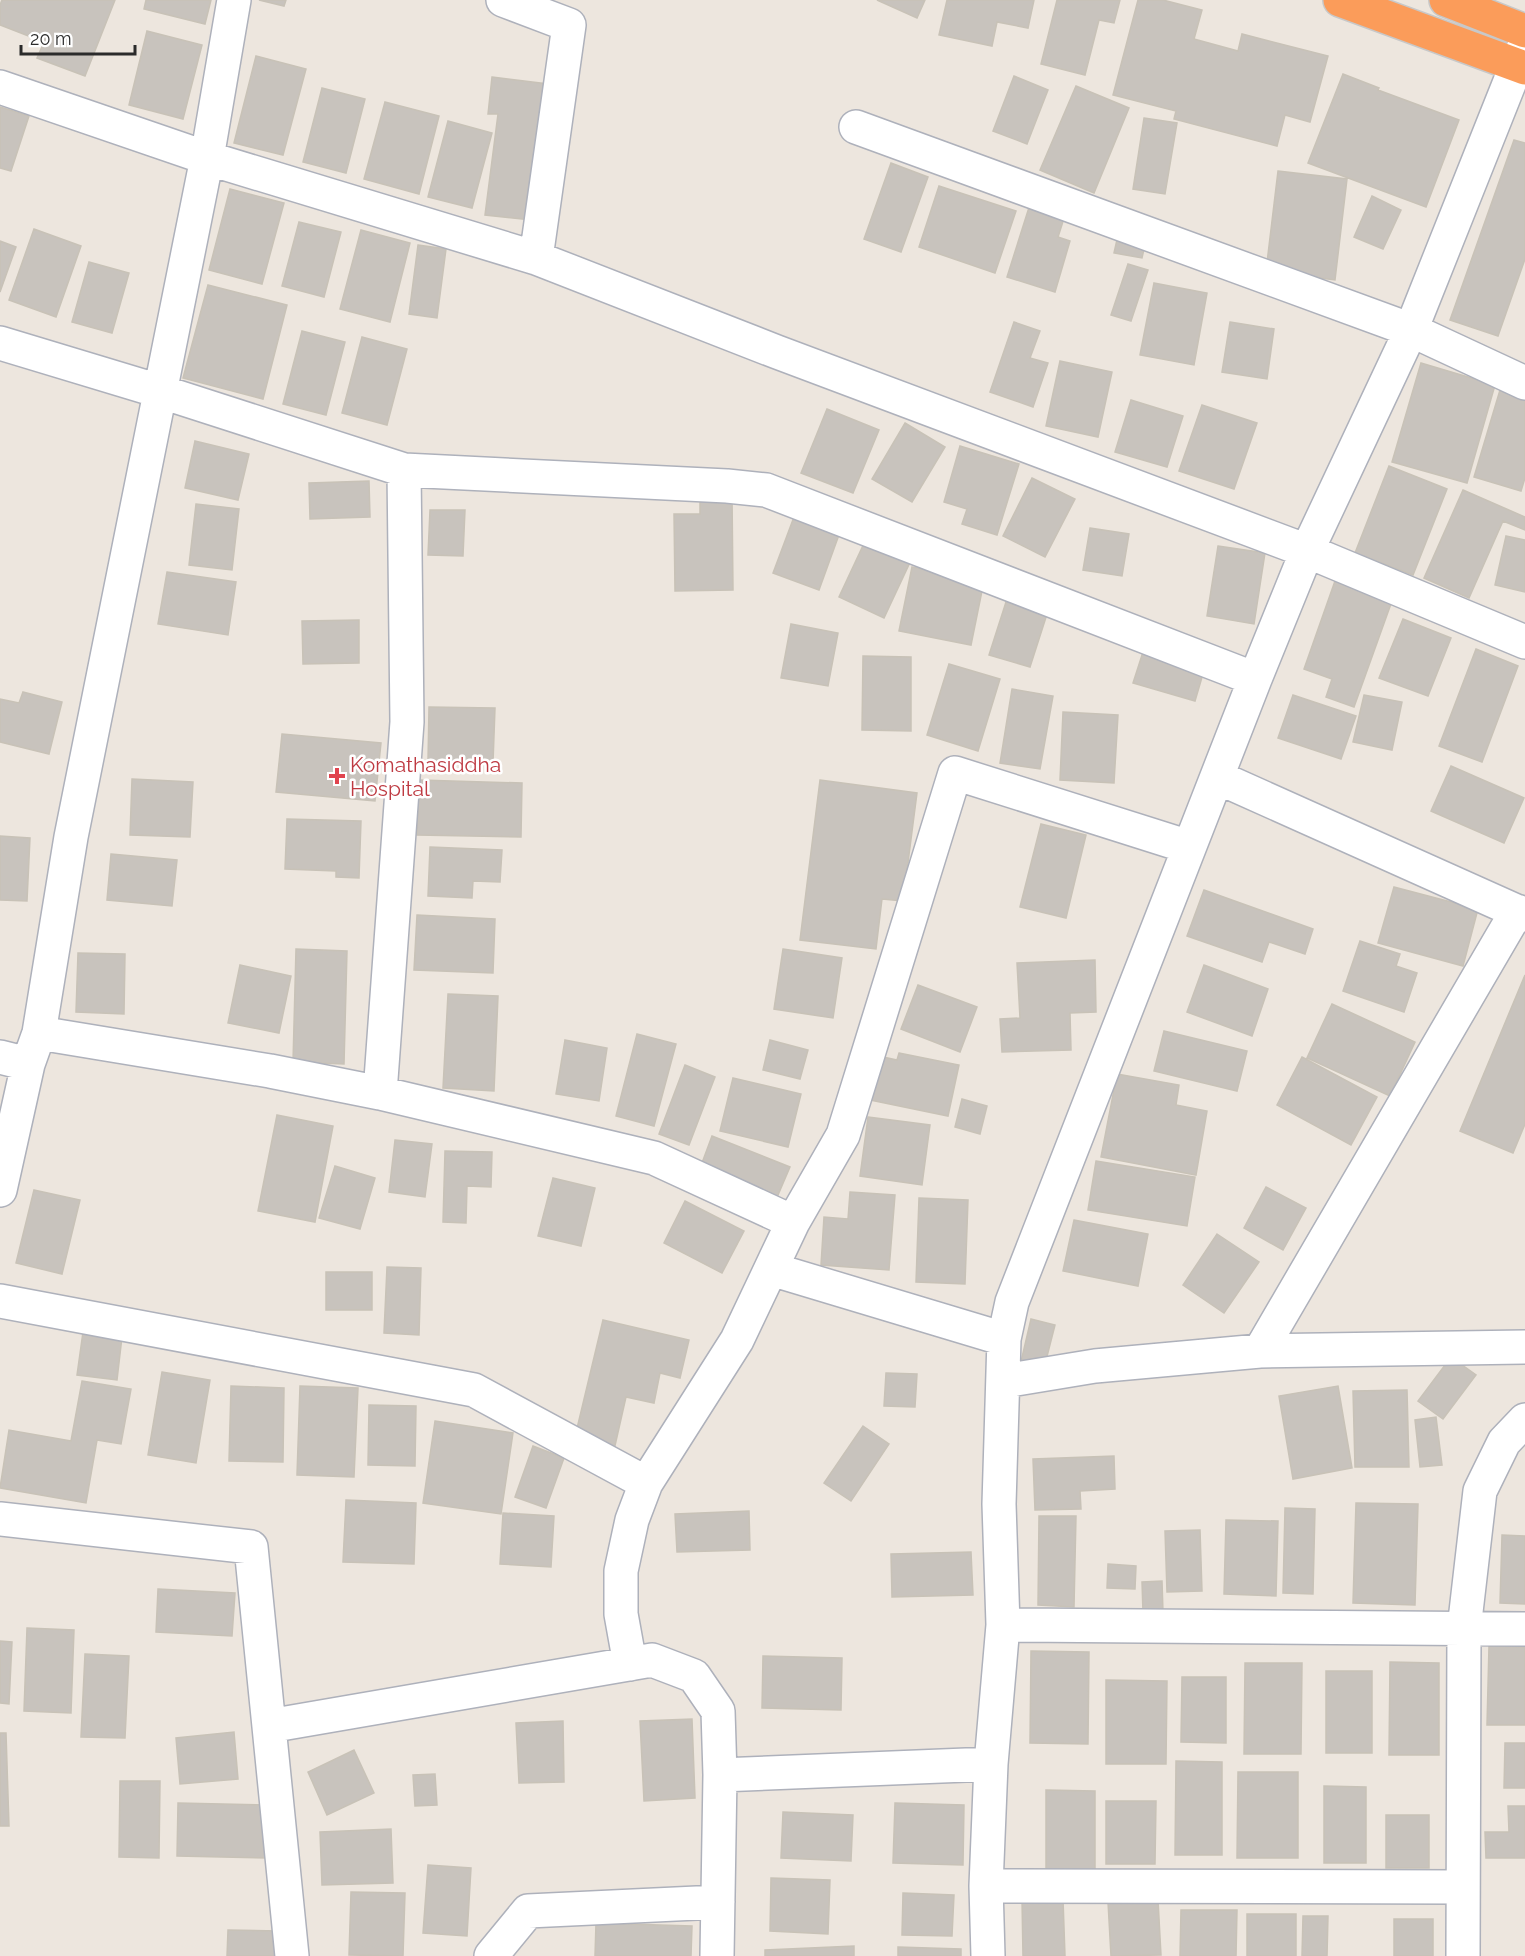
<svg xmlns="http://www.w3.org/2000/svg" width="1525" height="1956" viewBox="0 0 1525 1956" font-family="Raleway,sans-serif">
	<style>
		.building { fill: #c8c3bd; stroke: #c8c2b7; stroke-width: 1.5 }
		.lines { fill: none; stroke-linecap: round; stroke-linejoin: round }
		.minor-casing { stroke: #aeb1bb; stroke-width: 36 }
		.highway-casing { stroke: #c8c8c8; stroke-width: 36 }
		.minor { stroke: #fff; stroke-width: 33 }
		.highway { stroke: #fb9c5a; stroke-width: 33 }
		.health-dot { fill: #e0444e; stroke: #fff; stroke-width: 2 }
		.labels { text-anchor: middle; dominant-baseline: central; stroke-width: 5; stroke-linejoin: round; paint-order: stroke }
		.health-label { font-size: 21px; fill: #be3a42; stroke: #fff; text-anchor: start }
	</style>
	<rect width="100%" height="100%" fill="#ede6de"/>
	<path class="building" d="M2 0H115L85 76 37 58 44 42 0 25V5Z
		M146 0H211L205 24 144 9Z
		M259 0H286L284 6Z
		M877 0H925L917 18Z
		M947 0H1034L1028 28 997 22 992 46 939 35Z
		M1057 0H1120L1114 23 1099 20 1085 75 1041 64Z
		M1138 0H1163L1202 10 1194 39 1238 51 1242 34 1328 56 1310 122 1285 115 1277 146 1174 119 1176 111 1113 95Z
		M147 31 202 45 183 119 129 105Z
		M256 56 306 69 283 155 234 143Z
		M1343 74 1379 88 1378 90 1459 120 1426 207 1308 163Z
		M1014 76 1048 90 1027 144 993 131Z
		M492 77 548 84 531 220 485 215 498 114H488Z
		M1076 86 1129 108 1094 193 1040 170Z
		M322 88 365 99 346 173 303 162Z
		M385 102 439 116 419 194 364 179Z
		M0 107 29 116 11 171 0 168Z
		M1144 118 1177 123 1165 194 1133 189Z
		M448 121 492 133 472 208 428 197Z
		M1514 140 1525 143V259L1498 336 1450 320Z
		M891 163 928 177 901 252 864 239Z
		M1278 171 1347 179 1335 280 1266 271Z
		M939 186 1016 211 995 273 919 247Z
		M230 189 284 203 262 284 209 270Z
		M1372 196 1401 210 1383 249 1354 237Z
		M1032 198 1067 209 1058 237 1070 241 1055 292 1007 277Z
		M299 222 341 232 324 297 282 286Z
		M34 229 81 246 56 317 9 300Z
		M361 230 410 243 390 322 340 309Z
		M1118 235 1146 240 1142 258 1114 253Z
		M0 241 16 247 0 292Z
		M418 245 446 249 437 318 409 314Z
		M89 262 129 273 112 333 72 322Z
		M1128 264 1148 270 1131 321 1111 315Z
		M1154 283 1207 293 1194 365 1140 355Z
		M208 285 287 305 263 399 183 378Z
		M1014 322 1040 331 1030 358 1048 363 1033 407 990 392Z
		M1230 322 1274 329 1267 379 1222 372Z
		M302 331 345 342 326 415 283 404Z
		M362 337 407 349 387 425 342 413Z
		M1060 361 1112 372 1098 437 1046 426Z
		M1421 363 1495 385 1467 483 1392 462Z
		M1500 390 1525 398V478L1521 491 1474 477Z
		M1131 400 1183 416 1167 467 1115 452Z
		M1202 405 1257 423 1234 489 1179 471Z
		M827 409 879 430 853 493 801 473Z
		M905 423 945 447 912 502 872 479Z
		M195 441 249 454 238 500 185 488Z
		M960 446 1019 464 997 535 962 524 967 509 944 502Z
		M1389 466 1447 489 1413 575 1355 553Z
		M1032 478 1075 499 1045 557 1003 536Z
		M369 481 370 517 310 519 309 483Z
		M1463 490 1525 517V530L1503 521 1469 598 1424 578Z
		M700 493H732L733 590 675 591 674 514H700Z
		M196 504 239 509 232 570 189 565Z
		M430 510H465L463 556 428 555Z
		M794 517 840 532 819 590 773 573Z
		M1090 528 1129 534 1122 576 1083 570Z
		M1506 536 1525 540V592L1495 585Z
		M867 537 912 558 884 618 839 597Z
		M1218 546 1265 553 1254 624 1207 616Z
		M912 567 984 581 971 645 899 631Z
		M167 572 236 582 228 635 158 624Z
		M1335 581 1392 601 1354 707 1326 697 1332 679 1304 669Z
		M1007 599 1048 611 1030 667 989 655Z
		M1403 619 1451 638 1428 696 1379 678Z
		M359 620V663L303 664 302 621Z
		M791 624 838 633 828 686 781 678Z
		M1144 649 1205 667 1195 701 1133 683Z
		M1476 649 1518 666 1482 762 1439 746Z
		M863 656 911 657V731L862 730Z
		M949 664 1000 679 978 751 927 735Z
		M1012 689 1053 696 1040 769 1000 763Z
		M23 692 62 702 49 754 0 742V699L19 703Z
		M1293 695 1356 716 1341 759 1278 738Z
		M1364 695 1402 702 1392 750 1353 742Z
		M429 707 495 708 493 763 428 761Z
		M1063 712 1118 715 1114 783 1060 780Z
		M282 734 381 743 375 801 276 792Z
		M1451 766 1524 798 1504 843 1431 811Z
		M132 779 193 782 190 837 130 835Z
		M419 780 522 783 521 837 417 835Z
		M820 780 917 793 903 901 882 899 876 949 800 940Z
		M287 819 361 821 359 878 336 877V871L285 869Z
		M1041 824 1086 835 1066 918 1020 907Z
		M0 836 30 838 27 901 0 900Z
		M430 847 502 850 500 882 473 881 472 898 428 896Z
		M111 854 177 860 172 906 107 900Z
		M1394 887 1478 909 1463 966 1378 943Z
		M1204 890 1313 929 1305 954 1269 942 1262 962 1187 936Z
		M417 915 495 919 493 973 414 970Z
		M1360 941 1400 954 1396 966 1417 973 1404 1012 1343 991Z
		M296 949 347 951 344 1064 293 1062Z
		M783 949 842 958 833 1018 774 1009Z
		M78 953 125 954 124 1014 76 1012Z
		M1095 960 1096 1012 1070 1013 1071 1050 1002 1052 1000 1019 1020 1018 1017 963Z
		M240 965 291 976 279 1033 228 1023Z
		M1204 965 1268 989 1252 1036 1187 1012Z
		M1525 975V1124L1513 1153 1460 1131Z
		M918 985 977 1007 960 1052 901 1029Z
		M448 994 498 996 494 1091 443 1088Z
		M1332 1004 1415 1042 1390 1096 1307 1058Z
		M1164 1031 1247 1051 1237 1091 1154 1071Z
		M637 1034 676 1044 654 1126 616 1116Z
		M565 1040 607 1048 599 1101 556 1094Z
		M770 1040 808 1050 800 1079 763 1070Z
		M899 1053 959 1065 948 1116 860 1098 869 1054 897 1060Z
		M1302 1057 1377 1097 1351 1145 1277 1105Z
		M685 1065 715 1077 689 1145 659 1134Z
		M1117 1074 1179 1085 1176 1105 1207 1111 1196 1175 1101 1157Z
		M733 1078 801 1094 788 1147 720 1131Z
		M962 1099 987 1106 980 1134 955 1127Z
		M277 1115 333 1126 315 1222 258 1211Z
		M868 1117 930 1125 922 1185 860 1176Z
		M712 1136 790 1167 775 1202 699 1171Z
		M395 1140 432 1144 425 1197 389 1192Z
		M445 1151 492 1152 491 1187 467 1186 466 1223 443 1222Z
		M1096 1161 1195 1177 1187 1226 1088 1210Z
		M335 1166 375 1178 360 1229 319 1218Z
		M553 1178 595 1188 581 1246 538 1236Z
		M1266 1187 1306 1208 1283 1250 1244 1228Z
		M34 1190 80 1200 62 1274 16 1263Z
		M850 1192 895 1195 889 1270 821 1265 824 1217 848 1219Z
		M919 1198 968 1200 965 1284 916 1282Z
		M685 1201 744 1231 722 1273 664 1243Z
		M1074 1220 1148 1234 1138 1286 1063 1271Z
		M1217 1234 1259 1262 1224 1313 1183 1285Z
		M387 1267 421 1268 419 1335 384 1333Z
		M326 1272H372V1310H326Z
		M1031 1319 1055 1325 1043 1372 1020 1366Z
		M603 1320 689 1340 680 1378 660 1373 654 1403 626 1397 614 1450 574 1441Z
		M83 1332 122 1337 117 1380 77 1375Z
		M1451 1357 1476 1375 1443 1419 1418 1401Z
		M162 1372 210 1380 196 1463 148 1455Z
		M886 1373 917 1374 915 1407 884 1406Z
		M82 1381 131 1389 121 1444 97 1440 86 1503 0 1488 9 1430 71 1441Z
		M231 1386 284 1388 283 1462 229 1461Z
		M300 1386 358 1388 354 1477 297 1475Z
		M1338 1386 1352 1468 1293 1479 1279 1396Z
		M1407 1390 1409 1467H1355L1353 1391Z
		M369 1405 416 1406 415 1466 368 1465Z
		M1436 1417 1442 1465 1420 1467 1415 1420Z
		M435 1421 513 1433 501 1514 423 1503Z
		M863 1426 889 1444 851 1501 824 1483Z
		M533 1446 564 1458 546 1508 515 1497Z
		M1114 1456 1115 1489 1080 1491 1081 1509 1035 1510 1033 1459Z
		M346 1500 416 1503 414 1564 343 1562Z
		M1356 1503 1418 1504 1415 1605 1353 1603Z
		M1285 1508 1315 1509 1313 1594 1283 1593Z
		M749 1511 750 1550 677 1552 675 1514Z
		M503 1513 554 1516 551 1567 500 1564Z
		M1039 1516H1076L1074 1607 1038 1605Z
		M1226 1520 1278 1521 1276 1596 1224 1594Z
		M1200 1530 1202 1591 1167 1592 1165 1531Z
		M1502 1535 1525 1536V1604L1500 1603Z
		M971 1552 973 1595 892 1597 891 1554Z
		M1108 1564 1136 1566 1135 1589 1107 1588Z
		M1162 1581 1163 1612 1143 1613 1142 1582Z
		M158 1589 235 1593 232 1636 156 1632Z
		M27 1628 74 1630 71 1713 24 1711Z
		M0 1641 12 1642 9 1704 0 1703Z
		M1489 1646 1525 1647V1725H1487Z
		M1031 1651 1089 1652 1088 1744 1030 1743Z
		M85 1654 129 1656 125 1738 81 1737Z
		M763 1656 842 1658 841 1710 762 1708Z
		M1390 1662 1439 1663V1755H1389Z
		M1245 1663H1302L1301 1754H1244Z
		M1326 1671H1372V1753H1326Z
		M1182 1677H1226V1743L1181 1742Z
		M1106 1680 1167 1681 1166 1764H1106Z
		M692 1719 695 1798 644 1801 640 1721Z
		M563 1721 564 1782 519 1783 516 1723Z
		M234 1732 238 1779 180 1784 176 1738Z
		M0 1733H6L9 1826H0Z
		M1505 1743H1525V1788H1504Z
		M354 1750 374 1793 327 1815 308 1772Z
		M1176 1761 1222 1762V1855H1175Z
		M1238 1772H1298V1858H1237Z
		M435 1774 437 1805 415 1806 413 1775Z
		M120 1781H160L159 1858 119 1857Z
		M1324 1786 1366 1787V1863H1324Z
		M1046 1790 1095 1791V1873H1046Z
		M1106 1801H1156L1155 1864H1106Z
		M178 1803 269 1805 268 1858 177 1856Z
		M895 1803 964 1805 963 1865 893 1863Z
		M1508 1806H1525V1858H1486L1485 1832H1509Z
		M783 1812 853 1815 851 1861 781 1858Z
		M1386 1815H1429V1868H1386Z
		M391 1829 393 1883 322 1885 320 1832Z
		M428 1865 471 1868 467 1936 423 1933Z
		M771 1878 830 1880 828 1934 770 1931Z
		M351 1892 405 1893 403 1956 349 1955Z
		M903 1893 954 1895 952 1936 902 1935Z
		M1063 1899 1065 1956H1023L1022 1900Z
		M1158 1900 1161 1955 1111 1956 1108 1902Z
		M1181 1910H1237L1236 1956H1180Z
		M1247 1914H1296V1956H1247Z
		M1303 1916H1328L1327 1956H1302Z
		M1394 1919H1433V1956H1394Z
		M596 1923 692 1926 691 1956H595Z
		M228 1930 279 1931V1956H227Z
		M854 1946V1956H765V1950Z
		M898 1947 961 1949V1956H898Z"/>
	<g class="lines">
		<g class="minor-casing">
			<path id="minor" d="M503 0 569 25 536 258 777 352 1307 551 1525 642
				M0 87 207 158 536 258
				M856 127 1411 330 1525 383
				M0 343 159 391 404 470 727 486 766 490 1255 679
				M1217 777 1525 915
				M39 1033 270 1071 380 1093 654 1158 793 1222
				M0 1057 28 1064
				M380 1093 407 722 404 470
				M0 1190 28 1064 39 1033 71 837 207 158 234 0
				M771 1269 1004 1339
				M0 1301 474 1390 646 1483
				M1260 1351 1517 911
				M1004 1381 1095 1366 1260 1351 1525 1347
				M0 1519 251 1547 292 1956
				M1003 1625 1525 1629
				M630 1664 621 1614V1571L632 1520 646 1483 737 1340 793 1222 843 1135 955 773 1189 847
				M269 1726 652 1660 694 1676 718 1711 720 1775 717 1956
				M720 1775 991 1764
				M986 1886 1462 1887
				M491 1956 528 1911 718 1902
				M988 1956 986 1886 991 1764 1003 1625 999 1504 1004 1339 1012 1302 1255 679 1307 551 1411 330 1525 44
				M1463 1956 1464 1629 1480 1491 1504 1442 1525 1420"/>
		</g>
		<g class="highway-casing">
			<path id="highway" d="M1340 0 1525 68
				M1446 0 1525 31"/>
		</g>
		<use href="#minor" class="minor"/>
		<use href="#highway" class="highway"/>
	</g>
	<path class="health-dot" d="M334 767h6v6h6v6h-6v6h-6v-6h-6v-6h6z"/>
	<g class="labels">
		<g class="health-label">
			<text x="350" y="764">Komathasiddha<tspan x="350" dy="24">Hospital</tspan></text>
		</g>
	</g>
	<path d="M21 45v9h114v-9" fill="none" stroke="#2b2b2b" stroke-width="3"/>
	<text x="30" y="45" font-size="18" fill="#2b2b2b" stroke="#ffffff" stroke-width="4.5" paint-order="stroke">20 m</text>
</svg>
